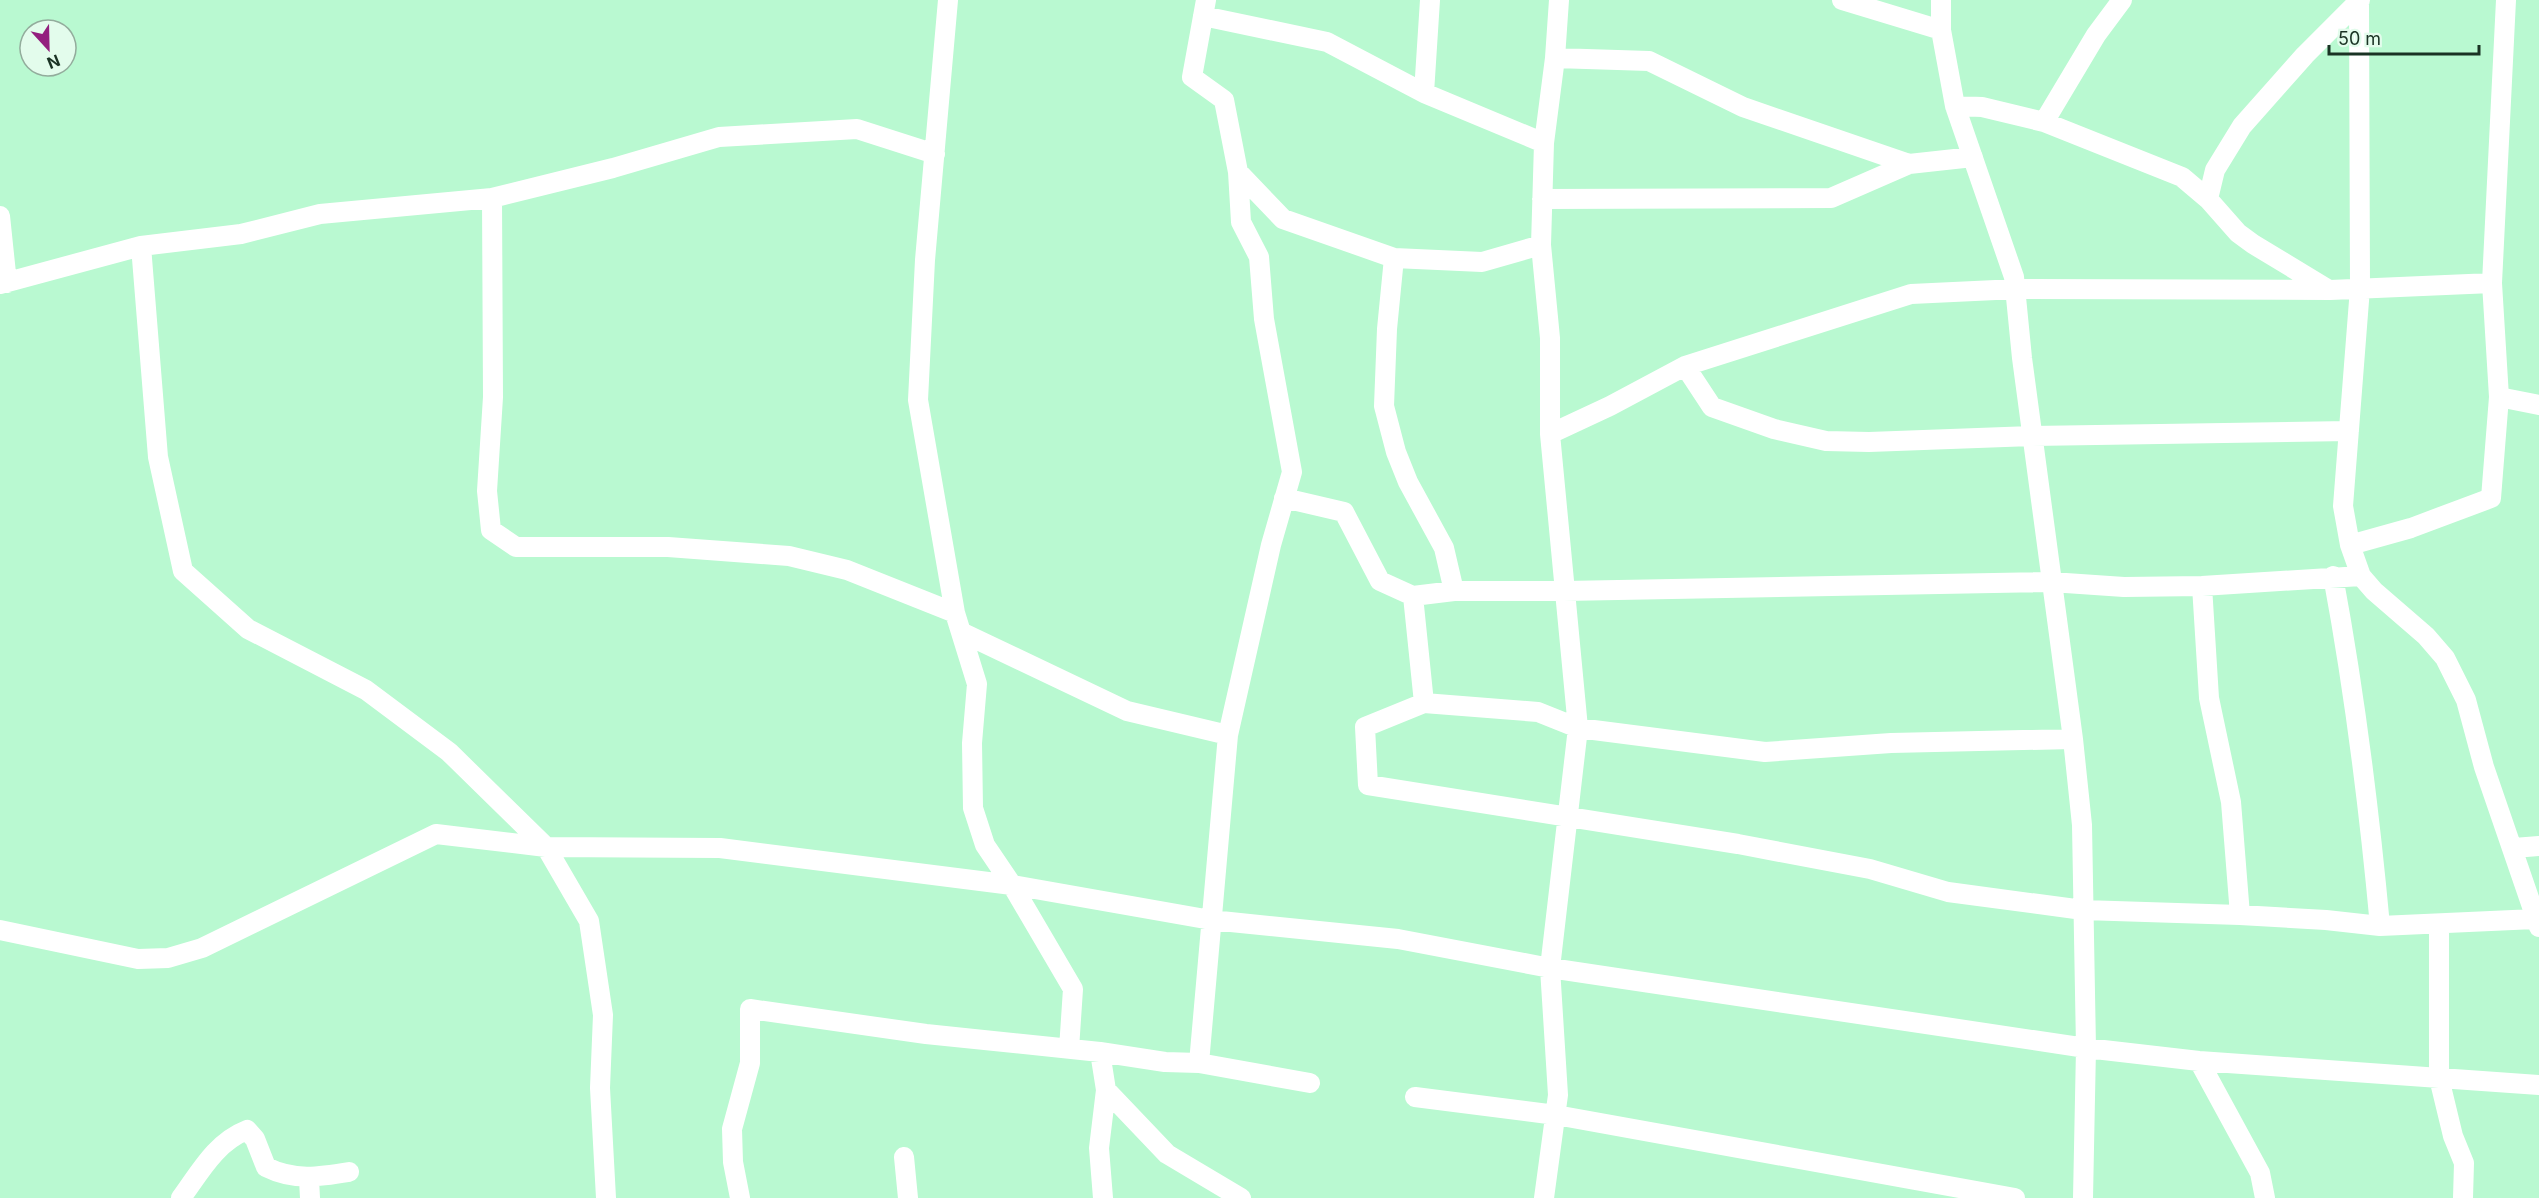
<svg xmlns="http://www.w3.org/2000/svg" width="2539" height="1198" viewBox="0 0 2539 1198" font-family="Inter,sans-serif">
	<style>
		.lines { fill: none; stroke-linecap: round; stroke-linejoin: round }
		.minor { stroke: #fff; stroke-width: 20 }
	</style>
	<rect width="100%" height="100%" fill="#b9f9d1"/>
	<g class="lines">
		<path class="minor" d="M948 0 925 260 918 400 955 613
			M1206 0 1192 77 1224 100 1238 172 1283 219 1394 258
			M1842 0 1941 30
			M1941 0V30L1955 106 2014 277 2022 358 2073 739 2082 825 2086 1048 2083 1198
			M2359 0 2360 288 2343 506 2350 545 2361 576 2374 591 2426 636 2445 658 2466 700 2484 767 2539 927
			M1203 16 1327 42 1424 93 1544 143
			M1555 58 1649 61 1743 107 1909 164
			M1424 93 1430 0
			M1955 106 1982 107 2044 122 2182 177 2208 199 2238 233 2253 244 2329 290
			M2044 122 2096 35 2122 0
			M492 198 493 397 487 491 491 530 516 547H668L789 556 847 570 955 613 977 684 972 743 973 808 985 845 1012 885 1073 989 1069 1049
			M1542 199 1831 198 1909 164 1973 157
			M2208 199 2215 170 2242 126 2305 55 2360 0
			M0 216 7 283
			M141 246 158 457 183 571 248 629 366 690 449 752 546 847 720 848 1012 885 1211 920 1398 939 1550 968 2086 1048 2199 1061 2539 1085
			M0 284 141 246 241 234 320 214 492 198 613 168 719 137 857 129 935 154
			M1685 366 1712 407 1774 429 1826 441 1869 442 2032 436 2349 431
			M2499 397 2539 405
			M1550 434 1610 406 1685 366 1911 294 2017 289 2330 290 2492 283
			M1284 498 1344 512 1380 581 1413 596
			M2350 545 2411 528 2491 498 2499 397 2492 283 2506 0
			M2333 576C2355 694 2369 807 2380 926
			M2202 586 2209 698 2231 802 2240 915
			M1454 591 1444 548 1408 482 1396 452 1384 406 1387 329 1394 258 1482 262 1541 245
			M961 632 1127 711 1228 735
			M1424 703 1365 727 1368 785 1738 844 1870 869 1948 892 2083 910 2240 915 2326 920 2380 926 2535 919
			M2073 739 1891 743 1765 752 1578 728 1538 712 1424 703 1413 596 1454 591H1564L2051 582 2124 587 2202 586 2361 576
			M2514 848 2539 846
			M2439 924V1078L2453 1136 2464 1163 2463 1198
			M0 930 138 959 168 958 202 948 436 834 546 847 589 921 603 1015 600 1088 606 1198
			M1100 1052 1106 1090 1167 1154 1241 1198
			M2199 1061 2260 1173 2265 1198
			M1199 1063 1228 735 1271 545 1292 472 1264 319 1259 257 1241 222 1238 172
			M1415 1097 1556 1115 2015 1198
			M904 1157 908 1198
			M309 1179 310 1198
			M181 1198C200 1172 216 1142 247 1130L255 1139 266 1167C294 1181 319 1177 349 1172
			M740 1198 733 1162 732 1129 750 1063V1009L926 1034 1100 1052 1165 1062 1199 1063 1310 1083
			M1103 1198 1099 1148 1106 1090
			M1544 1198 1558 1095 1550 968 1578 728 1550 434V338L1541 245 1544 143 1555 58 1559 0"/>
	</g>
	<g transform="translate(48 48) rotate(158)"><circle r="28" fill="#e3fcec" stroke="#93ac9c" stroke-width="1.5"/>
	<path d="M0-4.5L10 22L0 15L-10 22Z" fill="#931f7e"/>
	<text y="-9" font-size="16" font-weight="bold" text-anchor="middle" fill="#1a3324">N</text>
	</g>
	<path d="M2329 45v9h150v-9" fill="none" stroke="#1a3324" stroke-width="3"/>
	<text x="2338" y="45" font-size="18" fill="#1a3324" stroke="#e3fcec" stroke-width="4.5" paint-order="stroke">50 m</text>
</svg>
